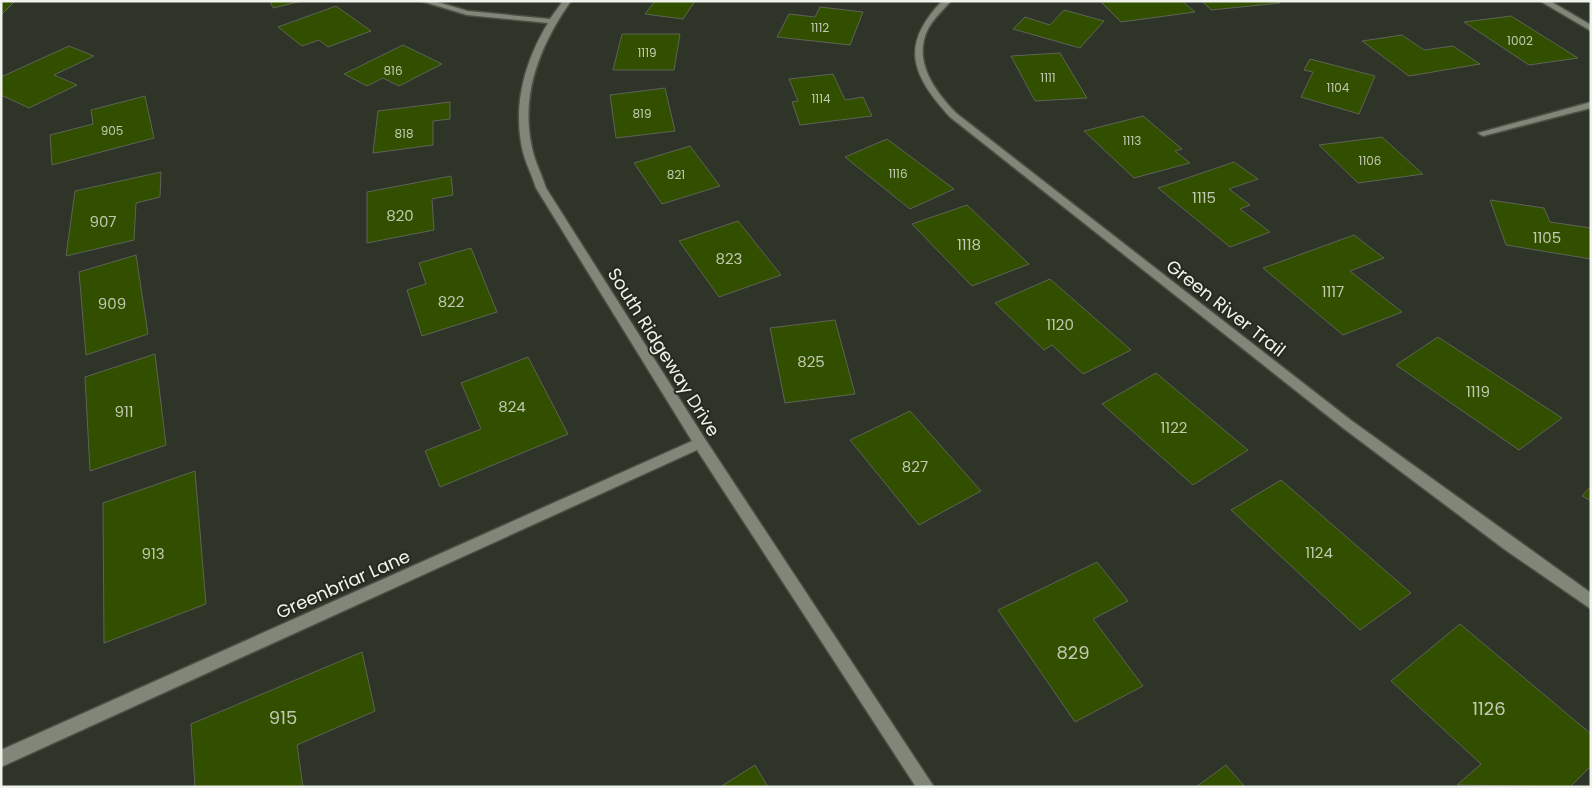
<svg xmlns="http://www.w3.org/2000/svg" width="1592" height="788" viewBox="0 0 1592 788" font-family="Poppins,sans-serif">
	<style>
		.building { fill: #324f00; stroke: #5d6356 }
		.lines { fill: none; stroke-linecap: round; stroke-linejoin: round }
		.minor-casing { stroke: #4a5045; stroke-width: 3 }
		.minor { fill: #808779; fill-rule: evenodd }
		.labels { text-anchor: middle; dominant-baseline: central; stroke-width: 4; stroke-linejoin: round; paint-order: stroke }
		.far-number-label { font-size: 12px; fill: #c0cab0 }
		.number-label { font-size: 15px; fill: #c0cab0 }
		.street-label { font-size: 18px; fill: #eff3eb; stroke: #242a1f }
		.near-number-label { font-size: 18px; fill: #c0cab0 }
	</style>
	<rect width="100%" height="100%" fill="#2e3428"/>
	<path class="building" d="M1 1H15L1 15Z
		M270 1H302L273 8Z
		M655 1H695L683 19 645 14Z
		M1100 1H1182L1195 12 1121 22Z
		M1202 1H1277L1280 3 1211 10Z
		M336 6 371 31 328 47 319 40 302 46 278 27Z
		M820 7 863 12 850 45 777 37 789 14 815 17Z
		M1064 10 1104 21 1080 48 1013 29 1025 17 1050 25Z
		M1511 16 1578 58 1529 65 1464 22Z
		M622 34H680L674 70H613Z
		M1402 35 1424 50 1453 46 1480 64 1409 76 1362 41Z
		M403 45 442 64 399 86 383 78 367 86 344 74Z
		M69 46 94 56 54 75 77 85 29 108 1 95V77Z
		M1060 53 1087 98 1035 101 1011 56Z
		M1310 59 1375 76 1359 114 1301 97 1313 72 1304 70Z
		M833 74 845 100 863 97 872 116 800 125 792 102 798 101 789 79Z
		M665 88 675 131 616 138 610 95Z
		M145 96 154 138 52 165 50 135 93 124 91 110Z
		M450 102V119L433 121V145L373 153 378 111Z
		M1143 116 1182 149 1175 151 1190 163 1134 178 1084 131Z
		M1382 137 1423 174 1358 183 1319 145Z
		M887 139 954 189 910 209 845 157Z
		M690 146 720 186 662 204 634 163Z
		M1234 162 1258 179 1229 189 1250 205 1240 209 1270 232 1230 247 1158 188Z
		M161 172 160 197 136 203 134 240 66 256 75 191Z
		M451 176 453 195 432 199 434 230 367 243V192Z
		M1490 200 1544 208 1550 222 1591 228V259L1506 245Z
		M967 205 1029 264 972 286 912 224Z
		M738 221 781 275 719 297 679 241Z
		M1354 235 1384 258 1350 271 1402 312 1343 335 1263 268Z
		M471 248 497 312 422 336 407 290 426 284 419 263Z
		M136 255 148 334 86 355 79 272Z
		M1050 279 1131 350 1083 374 1052 345 1044 350 995 303Z
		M835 320 855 394 785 403 770 328Z
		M1438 337 1562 418 1519 450 1396 365Z
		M155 354 166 445 90 471 85 377Z
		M528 357 568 434 440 487 425 451 481 429 461 383Z
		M1156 373 1248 450 1193 485 1102 404Z
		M910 411 981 491 919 525 850 440Z
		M195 471 206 604 104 643 103 503Z
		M1281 480 1411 593 1360 630 1231 510Z
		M1591 486V501L1582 496Z
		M1097 562 1128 601 1093 619 1143 686 1075 722 998 610Z
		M1460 624 1591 734V766L1570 787 1457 785 1481 764 1391 681Z
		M362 652 375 711 297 745 303 787H195L191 724Z
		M755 765 768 787H720Z
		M1226 765 1245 787H1196Z"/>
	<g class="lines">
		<g class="minor-casing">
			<path id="minor" d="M421 1H434L468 11 550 19 563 1H571C540 45 520 94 532 148 535 162 542 175 546 188L705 439 934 787H916L697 450 1 767V750L692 441 536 188C532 175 525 162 522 148 513 104 525 61 548 23L467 15Z
				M942 1H951C943 10 934 18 928 29 912 61 935 91 956 113L1352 421 1591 593V609L1504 549 1343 428 950 117C912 75 899 46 942 1Z
				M1540 1H1550L1591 25V31Z
				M1591 102V108L1483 136 1478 133Z"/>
		</g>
		<use href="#minor" class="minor"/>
	</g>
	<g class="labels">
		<g class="far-number-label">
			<text x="820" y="27">1112</text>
			<text x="1520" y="40">1002</text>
			<text x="647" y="52">1119</text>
			<text x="393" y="70">816</text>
			<text x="1048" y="77">1111</text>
			<text x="1338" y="87">1104</text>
			<text x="821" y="98">1114</text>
			<text x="642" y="113">819</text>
			<text x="112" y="130">905</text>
			<text x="404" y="133">818</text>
			<text x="1132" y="140">1113</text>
			<text x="1370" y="160">1106</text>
			<text x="898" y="173">1116</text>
			<text x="676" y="174">821</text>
		</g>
		<g class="number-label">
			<text x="1204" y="197">1115</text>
			<text x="400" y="215">820</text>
			<text x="103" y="221">907</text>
			<text x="1547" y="237">1105</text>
			<text x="969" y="244">1118</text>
			<text x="729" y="258">823</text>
			<text x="1333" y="291">1117</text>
			<text x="451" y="301">822</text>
			<text x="112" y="303">909</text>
			<text x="1060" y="324">1120</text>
			<text x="811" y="361">825</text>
			<text x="1478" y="391">1119</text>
			<text x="512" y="406">824</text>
			<text x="124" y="411">911</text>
			<text x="1174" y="427">1122</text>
			<text x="915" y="466">827</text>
			<text x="1319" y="552">1124</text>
			<text x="153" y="553">913</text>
		</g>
		<g class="street-label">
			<text transform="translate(1226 308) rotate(38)">Green River Trail</text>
			<text transform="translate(664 352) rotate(58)">South Ridgeway Drive</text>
			<text transform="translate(343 584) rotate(-24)">Greenbriar Lane</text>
		</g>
		<g class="near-number-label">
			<text x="1073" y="652">829</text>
			<text x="1489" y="708">1126</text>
			<text x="283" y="717">915</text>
		</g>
	</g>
	<rect width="1592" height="788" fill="none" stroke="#eff3eb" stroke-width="5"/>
</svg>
